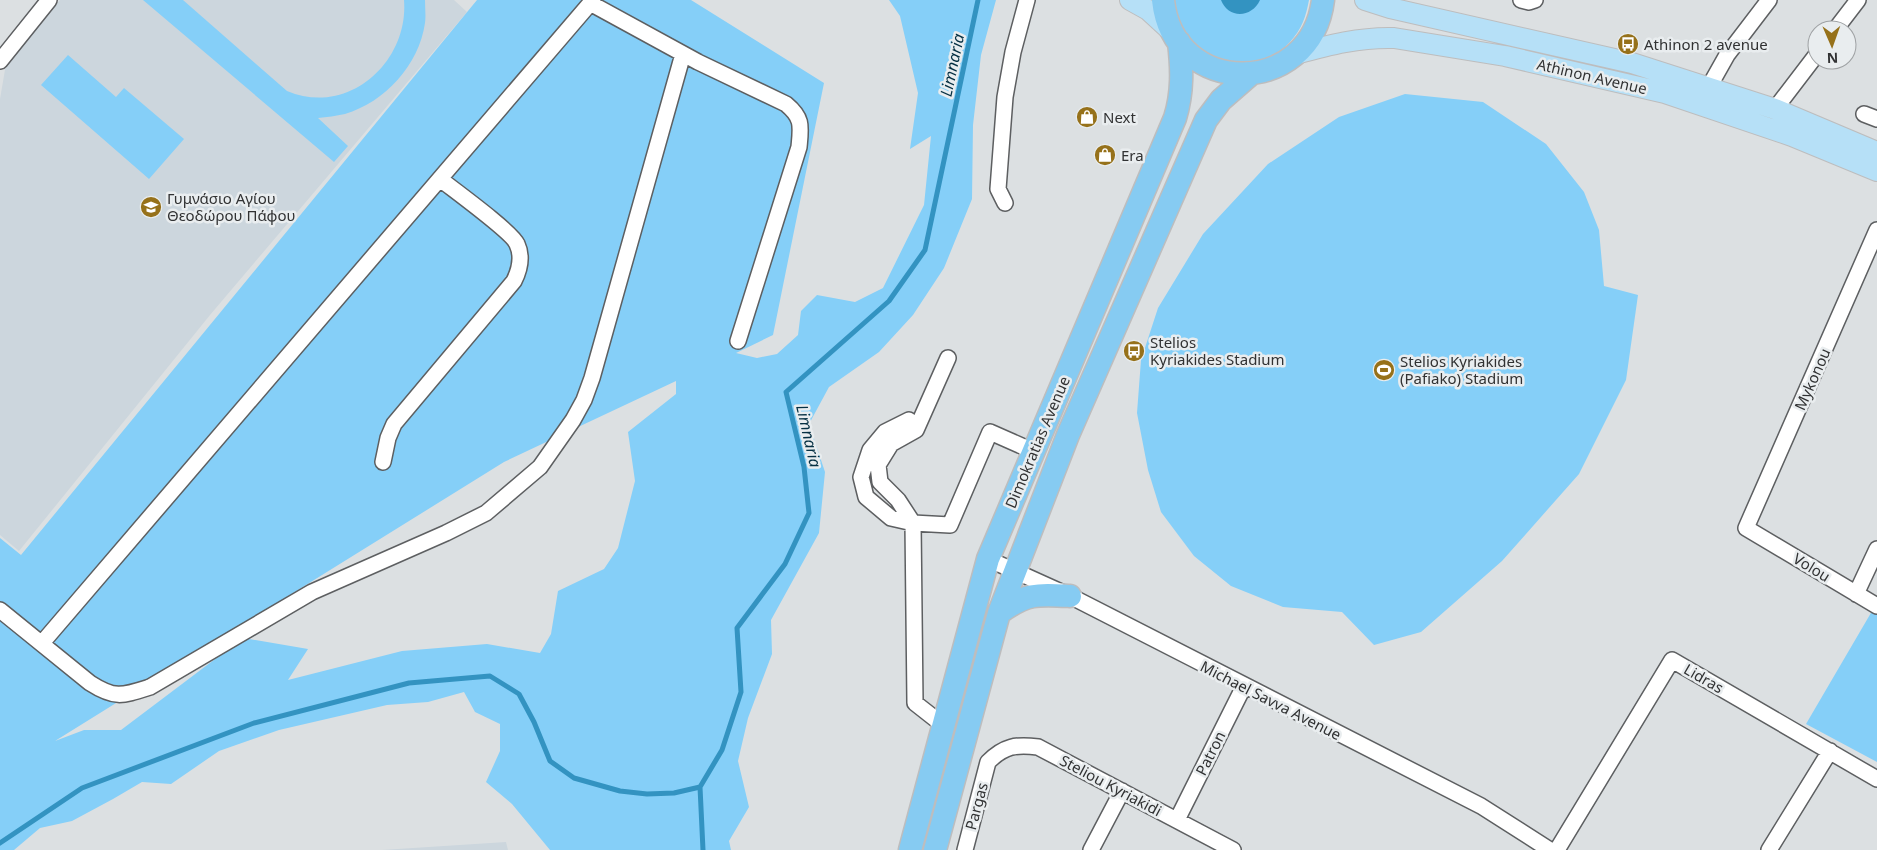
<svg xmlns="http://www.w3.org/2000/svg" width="1877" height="850" viewBox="0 0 1877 850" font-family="'Noto Sans',sans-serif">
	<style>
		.built { fill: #ccd6dd }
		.green { fill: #85cff8; fill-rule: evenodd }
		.water { fill: #3393c1 }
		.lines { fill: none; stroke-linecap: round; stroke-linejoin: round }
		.stream { stroke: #3393c1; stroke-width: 5 }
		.minor-casing { stroke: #5d5f61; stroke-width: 18 }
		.major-casing { stroke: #bdbdbe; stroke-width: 22 }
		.highway-casing { stroke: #bdbdbe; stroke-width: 25 }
		.minor { stroke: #fff; stroke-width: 15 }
		.major { stroke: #b6e0f7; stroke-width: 20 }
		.highway { stroke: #86cbf2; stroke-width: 22 }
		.labels { text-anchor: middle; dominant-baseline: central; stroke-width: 5; stroke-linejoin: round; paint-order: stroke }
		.poi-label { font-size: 15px; fill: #313233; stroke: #e9edef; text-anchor: start }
		.street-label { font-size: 15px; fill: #313233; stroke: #e9edef }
		.water-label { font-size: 16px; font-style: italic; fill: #053043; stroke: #e9edef }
	</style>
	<rect width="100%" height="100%" fill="#dce0e2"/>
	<path class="built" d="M60 0H454L467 12 210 315 19 551 0 535V99L6 64Z
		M506 842 508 850H382Z"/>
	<path class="green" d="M143 0H183L287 91C348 117 409 62 404 0H425C425 8 426 16 425 23 419 65 385 102 345 114 336 116 327 117 318 118L348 146 334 162Z
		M477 0H691L824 83 773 335 736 353 757 358 777 354 798 335 801 311 817 295 855 302 883 288 924 205 931 136 910 149 918 93 900 16 889 0H996L981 55 973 125 972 199 944 268 913 315 879 352 829 387 809 424 825 472 819 533 771 620 772 654 748 718 738 761 749 807 729 841 731 850H550L512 804 486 782 500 751V724L475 712 464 692 428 702 387 705 279 730 219 751 171 784 142 782 113 799 72 821 40 828 14 850H0V538L21 555ZM676 381V394L628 432 635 481 618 548 604 569 558 591 551 634 540 653 487 644 402 651 288 680 308 649 243 638 121 730H84L55 741 504 462Z
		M1174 0H1309C1306 16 1302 29 1290 42 1259 77 1198 64 1179 23 1176 16 1176 7 1174 0Z
		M68 55 116 97 124 88 184 139 149 179 41 85Z
		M1405 94 1483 102 1546 144 1584 192 1599 230 1604 286 1638 295 1626 380 1579 474 1502 561 1421 632 1374 645 1342 612 1283 607 1231 586 1194 556 1161 512 1148 470 1137 413 1141 360 1158 308 1203 234 1268 164 1339 117Z
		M1875 606 1877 607V762L1806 724Z"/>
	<path class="water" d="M1221 0H1260C1252 18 1228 19 1221 0Z"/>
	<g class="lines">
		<path class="stream" d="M0 843 82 788 254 723 409 683 490 676 519 694 534 722 550 761 574 778 620 791 647 794 674 793 700 787
			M703 850 700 787 722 750 741 692 737 628 785 564 809 513 804 467 786 392 889 301 925 250 978 0"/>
		<g class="minor-casing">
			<path id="minor" d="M1521 0 1529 2 1535 0
				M590 3 698 62 786 104C803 118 801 126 799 147L738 341
				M1835 30 1858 0
				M0 61 49 0
				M1709 87 1727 55 1769 0
				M1775 109 1817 54
				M1864 114 1877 119
				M1005 203 998 189 1005 97 1013 52 1027 0
				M1877 230 1746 528 1877 606
				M909 420 885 432 870 450 861 477 866 497 891 518 913 523 950 525 990 432 1033 451
				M383 462 388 438 394 424 514 281C520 269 523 257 517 244 512 232 454 190 440 179
				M988 559 1070 596 1481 806 1550 850
				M1856 594 1877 549
				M0 610 90 683C115 699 122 696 150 687L312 592 446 533 486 513 540 467 573 420 584 400 592 378 683 54
				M42 643 593 0
				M943 725 915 703 913 523 898 500 880 482 878 465 891 444 916 430 948 358
				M1177 820 1244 686
				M965 850 988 762C1004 746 1016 744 1038 747L1233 850
				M1091 850 1122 791
				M1557 850 1672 660 1877 779
				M1769 850 1830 751"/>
		</g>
		<g class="major-casing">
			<path id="major" d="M1130 0 1148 10 1173 33
				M1365 0 1390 8 1632 63 1775 109 1877 152
				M1296 54C1329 45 1360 37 1394 38L1505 56 1665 93 1792 136 1877 171"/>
		</g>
		<g class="highway-casing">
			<path id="highway" d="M1163 0C1173 98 1311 98 1323 0
				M999 613C1027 593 1037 594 1070 596
				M910 850 988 559 1175 118C1183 92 1182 68 1179 42
				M935 850 999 613 1068 435 1206 120 1221 100 1252 73"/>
		</g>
		<use href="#minor" class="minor"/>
		<use href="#major" class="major"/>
		<use href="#highway" class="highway"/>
	</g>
	<defs>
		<g id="bus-disc" transform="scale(1.125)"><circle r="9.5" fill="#96711a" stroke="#e9edef"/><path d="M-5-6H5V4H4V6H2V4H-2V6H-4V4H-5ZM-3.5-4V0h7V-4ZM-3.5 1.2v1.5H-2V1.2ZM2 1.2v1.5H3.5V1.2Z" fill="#fff"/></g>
		<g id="shop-disc" transform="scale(1.125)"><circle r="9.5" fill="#96711a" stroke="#e9edef"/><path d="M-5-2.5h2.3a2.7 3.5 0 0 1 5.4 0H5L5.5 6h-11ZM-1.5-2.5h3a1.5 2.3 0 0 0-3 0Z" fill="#fff"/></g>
		<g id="school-disc" transform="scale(1.125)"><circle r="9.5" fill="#96711a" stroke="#e9edef"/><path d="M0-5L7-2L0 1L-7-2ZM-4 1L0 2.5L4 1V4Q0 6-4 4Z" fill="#fff"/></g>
		<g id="stadium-disc" transform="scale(1.125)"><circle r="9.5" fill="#96711a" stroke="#e9edef"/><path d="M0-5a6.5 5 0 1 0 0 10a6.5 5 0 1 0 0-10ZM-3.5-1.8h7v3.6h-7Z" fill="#fff"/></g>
	</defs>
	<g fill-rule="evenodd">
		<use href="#bus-disc" x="1628" y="44"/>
		<use href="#shop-disc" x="1087" y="117"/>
		<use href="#shop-disc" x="1105" y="155"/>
		<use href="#school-disc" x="151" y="207"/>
		<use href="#bus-disc" x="1134" y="351"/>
		<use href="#stadium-disc" x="1384" y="370"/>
	</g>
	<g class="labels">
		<g class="poi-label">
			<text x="1644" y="44">Athinon 2 avenue</text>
			<text x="1103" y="117">Next</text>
			<text x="1121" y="155">Era</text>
			<text x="167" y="198">Γυμνάσιο Αγίου<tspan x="167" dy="17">Θεοδώρου Πάφου</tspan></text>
			<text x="1150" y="342">Stelios<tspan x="1150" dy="17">Kyriakides Stadium</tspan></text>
			<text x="1400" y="361">Stelios Kyriakides<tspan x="1400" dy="17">(Pafiako) Stadium</tspan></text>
		</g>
		<g class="street-label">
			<text transform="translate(1592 76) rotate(13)">Athinon Avenue</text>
			<text transform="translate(1812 379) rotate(-66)">Mykonou</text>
			<text transform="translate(1037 442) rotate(-67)">Dimokratias Avenue</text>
			<text transform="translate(1812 567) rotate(31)">Volou</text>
			<text transform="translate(1704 678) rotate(30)">Lidras</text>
			<text transform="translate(1271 700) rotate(27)">Michael Savva Avenue</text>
			<text transform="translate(1210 753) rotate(-63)">Patron</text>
			<text transform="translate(1111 785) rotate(28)">Steliou Kyriakidi</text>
			<text transform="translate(976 806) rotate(-75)">Pargas</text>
		</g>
		<g class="water-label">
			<text transform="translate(952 65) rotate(-78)">Limnaria</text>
			<text transform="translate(809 436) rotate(77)">Limnaria</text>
		</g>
	</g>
	<g transform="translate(1832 45) rotate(178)"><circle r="24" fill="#e9edef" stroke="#9fa2a4"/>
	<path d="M0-4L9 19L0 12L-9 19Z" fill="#96711a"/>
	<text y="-8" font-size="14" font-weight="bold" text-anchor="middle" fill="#313233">N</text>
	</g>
</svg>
